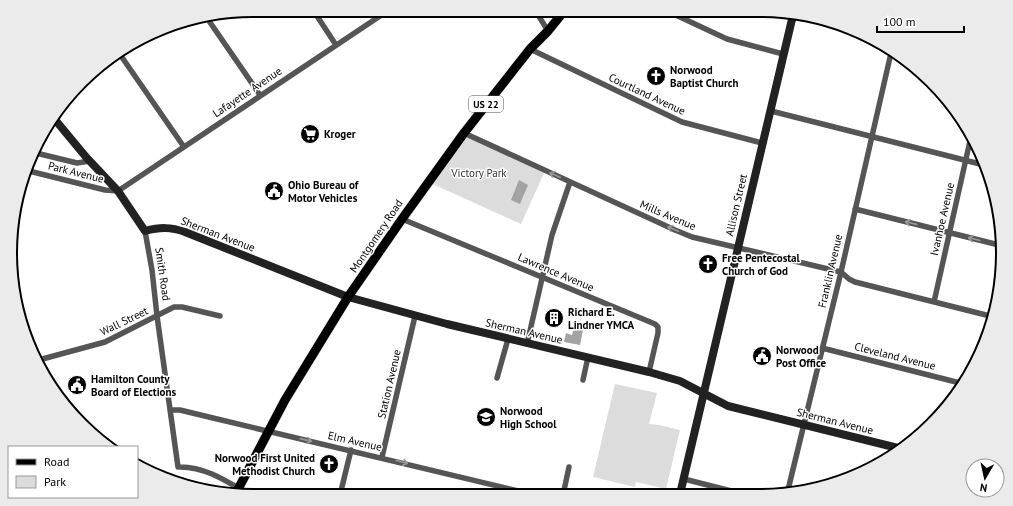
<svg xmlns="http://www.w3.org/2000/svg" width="1013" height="506" viewBox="0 0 1013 506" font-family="'PT Sans',sans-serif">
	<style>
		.green { fill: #dcdcdc }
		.water { fill: #a3a3a3 }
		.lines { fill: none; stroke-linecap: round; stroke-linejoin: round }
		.primary-casing { stroke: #dbdbdb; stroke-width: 10 }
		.street { stroke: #555; stroke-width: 5.5 }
		.secondary { stroke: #222; stroke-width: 8 }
		.primary { stroke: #000; stroke-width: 9 }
		.oneway { stroke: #999 }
		.labels { text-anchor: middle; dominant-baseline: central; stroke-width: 3; stroke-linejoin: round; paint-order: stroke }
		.shield { fill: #fff; stroke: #4c4c4c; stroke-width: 1 }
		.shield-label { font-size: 10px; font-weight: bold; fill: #000 }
		.poi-label { font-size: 11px; font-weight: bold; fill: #000; stroke: #fff; text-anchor: start }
		.street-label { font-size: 11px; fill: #000; stroke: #fff }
		.park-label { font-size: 11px; fill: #333; stroke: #fff }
		.rim { fill: none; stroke: #000; stroke-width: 2 }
	</style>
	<rect width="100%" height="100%" fill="#fff"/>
	<path class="green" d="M464 133 545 171 521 224 428 182Z
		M615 384 657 393 649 424 659 425 680 430 666 489 636 482 635 487 593 477Z"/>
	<path class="water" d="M519 180 528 185 520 204 511 200Z
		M575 323 584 325 580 345 564 342 566 333 572 335Z"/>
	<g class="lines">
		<g class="primary-casing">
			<path id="primary" d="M235 495 285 400 348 297 402 219 464 133 530 49 548 31 565 10"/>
		</g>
		<path class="street" d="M313 10 336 45
			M535 10 548 31
			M665 10 727 39 783 54
			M207 18 260 95
			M530 49 682 122 762 143
			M119 53 184 147
			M771 111 984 165
			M464 133 675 230 692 237 841 272 849 279 855 282 990 316
			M36 153 77 163 90 161
			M29 171 105 190 118 191 389 10
			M855 209 999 245
			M402 219 655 324 658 327V333L649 372
			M145 231 152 270 157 316 178 467C205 466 228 482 250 495
			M934 302 970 141
			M527 344 552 235 570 182
			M822 348 964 384
			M35 361 105 342 174 307H182L220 316
			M497 378 508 339
			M583 380 588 357
			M170 410H180L213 418 535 495
			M382 457 415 316
			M684 479 743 494
			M787 494 841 272 891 53
			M340 495 351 450
			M563 495 569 467"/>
		<path class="secondary" d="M52 116 86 157 118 191 145 231C160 227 171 227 185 232L348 297 447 324 649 372 680 381 728 406 902 449
			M680 494 793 15"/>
		<use href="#primary" class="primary"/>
	</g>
	<defs><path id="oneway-shaft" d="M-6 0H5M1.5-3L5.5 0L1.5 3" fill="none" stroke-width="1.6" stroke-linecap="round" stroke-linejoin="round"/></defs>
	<g class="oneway">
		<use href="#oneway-shaft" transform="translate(555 175) rotate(-155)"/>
		<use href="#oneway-shaft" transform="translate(911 223) rotate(-166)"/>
		<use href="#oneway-shaft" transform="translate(673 229) rotate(-157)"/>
		<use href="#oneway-shaft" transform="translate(974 239) rotate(-166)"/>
		<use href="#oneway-shaft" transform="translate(306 440) rotate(13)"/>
		<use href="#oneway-shaft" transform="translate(402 462) rotate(14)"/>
	</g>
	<defs>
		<g id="church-disc" transform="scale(1)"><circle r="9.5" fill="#000" stroke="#fff"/><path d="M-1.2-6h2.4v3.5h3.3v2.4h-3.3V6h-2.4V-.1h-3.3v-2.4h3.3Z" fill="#fff"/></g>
		<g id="supermarket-disc" transform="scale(1)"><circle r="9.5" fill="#000" stroke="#fff"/><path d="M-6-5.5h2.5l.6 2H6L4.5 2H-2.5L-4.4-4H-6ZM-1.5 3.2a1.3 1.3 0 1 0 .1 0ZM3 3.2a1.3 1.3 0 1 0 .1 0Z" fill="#fff"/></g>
		<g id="civic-disc" transform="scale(1)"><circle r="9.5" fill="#000" stroke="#fff"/><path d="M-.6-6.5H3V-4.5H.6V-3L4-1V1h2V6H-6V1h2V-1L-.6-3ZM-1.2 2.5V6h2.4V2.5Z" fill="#fff"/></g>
		<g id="building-disc" transform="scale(1)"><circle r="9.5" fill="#000" stroke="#fff"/><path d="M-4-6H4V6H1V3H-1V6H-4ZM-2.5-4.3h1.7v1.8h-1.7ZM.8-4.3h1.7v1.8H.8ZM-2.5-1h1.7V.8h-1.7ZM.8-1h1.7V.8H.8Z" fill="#fff"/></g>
		<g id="school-disc" transform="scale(1)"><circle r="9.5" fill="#000" stroke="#fff"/><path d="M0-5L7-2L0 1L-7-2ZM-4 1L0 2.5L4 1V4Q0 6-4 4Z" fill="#fff"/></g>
	</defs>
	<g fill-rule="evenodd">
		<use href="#church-disc" x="656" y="76"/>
		<use href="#supermarket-disc" x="310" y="134"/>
		<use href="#civic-disc" x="274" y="191"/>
		<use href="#church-disc" x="708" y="264"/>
		<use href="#building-disc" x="554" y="318"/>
		<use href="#civic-disc" x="762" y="356"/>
		<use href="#civic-disc" x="77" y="385"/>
		<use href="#school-disc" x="486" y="417"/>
		<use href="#church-disc" x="329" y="464"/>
	</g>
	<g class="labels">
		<rect class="shield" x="469" y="96" width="34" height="16" rx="3"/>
		<g class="shield-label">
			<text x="486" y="104">US 22</text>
		</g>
		<g class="poi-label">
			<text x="670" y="70">Norwood<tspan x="670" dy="13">Baptist Church</tspan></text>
			<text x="324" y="134">Kroger</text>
			<text x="288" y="185">Ohio Bureau of<tspan x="288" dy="13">Motor Vehicles</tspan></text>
			<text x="722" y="258">Free Pentecostal<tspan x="722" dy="13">Church of God</tspan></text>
			<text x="568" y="312">Richard E.<tspan x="568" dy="13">Lindner YMCA</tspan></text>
			<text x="776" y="350">Norwood<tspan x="776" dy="13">Post Office</tspan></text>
			<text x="91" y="379">Hamilton County<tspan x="91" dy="13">Board of Elections</tspan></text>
			<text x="500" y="411">Norwood<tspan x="500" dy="13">High School</tspan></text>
			<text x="315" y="458" text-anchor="end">Norwood First United<tspan x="315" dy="13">Methodist Church</tspan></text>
		</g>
		<g class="street-label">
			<text transform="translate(247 92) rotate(-34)">Lafayette Avenue</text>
			<text transform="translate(647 94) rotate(25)">Courtland Avenue</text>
			<text transform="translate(76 172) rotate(14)">Park Avenue</text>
			<text transform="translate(736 205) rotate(-77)">Allison Street</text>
			<text transform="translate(668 215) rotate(23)">Mills Avenue</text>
			<text transform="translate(942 219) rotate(-77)">Ivanhoe Avenue</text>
			<text transform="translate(218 234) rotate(21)">Sherman Avenue</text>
			<text transform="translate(376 236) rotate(-56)">Montgomery Road</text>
			<text transform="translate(830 271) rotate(-77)">Franklin Avenue</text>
			<text transform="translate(556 272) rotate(23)">Lawrence Avenue</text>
			<text transform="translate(163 274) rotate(82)">Smith Road</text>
			<text transform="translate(124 321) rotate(-26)">Wall Street</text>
			<text transform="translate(524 331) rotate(13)">Sherman Avenue</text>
			<text transform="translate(895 356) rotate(14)">Cleveland Avenue</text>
			<text transform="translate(389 384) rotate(-77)">Station Avenue</text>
			<text transform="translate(835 421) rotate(14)">Sherman Avenue</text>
			<text transform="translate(355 441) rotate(13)">Elm Avenue</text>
		</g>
		<g class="park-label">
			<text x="479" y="173">Victory Park</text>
		</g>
	</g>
	<path d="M0 0H1013V506H0ZM253 17H760A236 236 0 0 1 996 253V253A236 236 0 0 1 760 489H253A236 236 0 0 1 17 253V253A236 236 0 0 1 253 17Z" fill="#ebebeb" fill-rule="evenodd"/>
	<path class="rim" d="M253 17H760A236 236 0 0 1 996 253V253A236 236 0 0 1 760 489H253A236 236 0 0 1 17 253V253A236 236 0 0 1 253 17Z"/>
	<rect x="8" y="446" width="130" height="52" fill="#ffffff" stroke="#999999"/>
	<rect x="16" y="459" width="20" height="6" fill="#000000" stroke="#999999"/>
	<text x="44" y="466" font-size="12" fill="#000000">Road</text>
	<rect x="16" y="476" width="20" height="12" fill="#dcdcdc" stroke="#999999"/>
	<text x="44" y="486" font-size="12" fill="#000000">Park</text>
	<g transform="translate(985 478) rotate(189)"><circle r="19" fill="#ffffff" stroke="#999999"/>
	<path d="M0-3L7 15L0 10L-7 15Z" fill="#000000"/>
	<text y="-6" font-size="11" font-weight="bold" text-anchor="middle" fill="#000000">N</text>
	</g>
	<path d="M877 26v6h87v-6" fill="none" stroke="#000000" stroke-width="2"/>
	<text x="883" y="26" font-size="12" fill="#000000" stroke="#ffffff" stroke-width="3" paint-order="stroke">100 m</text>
</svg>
